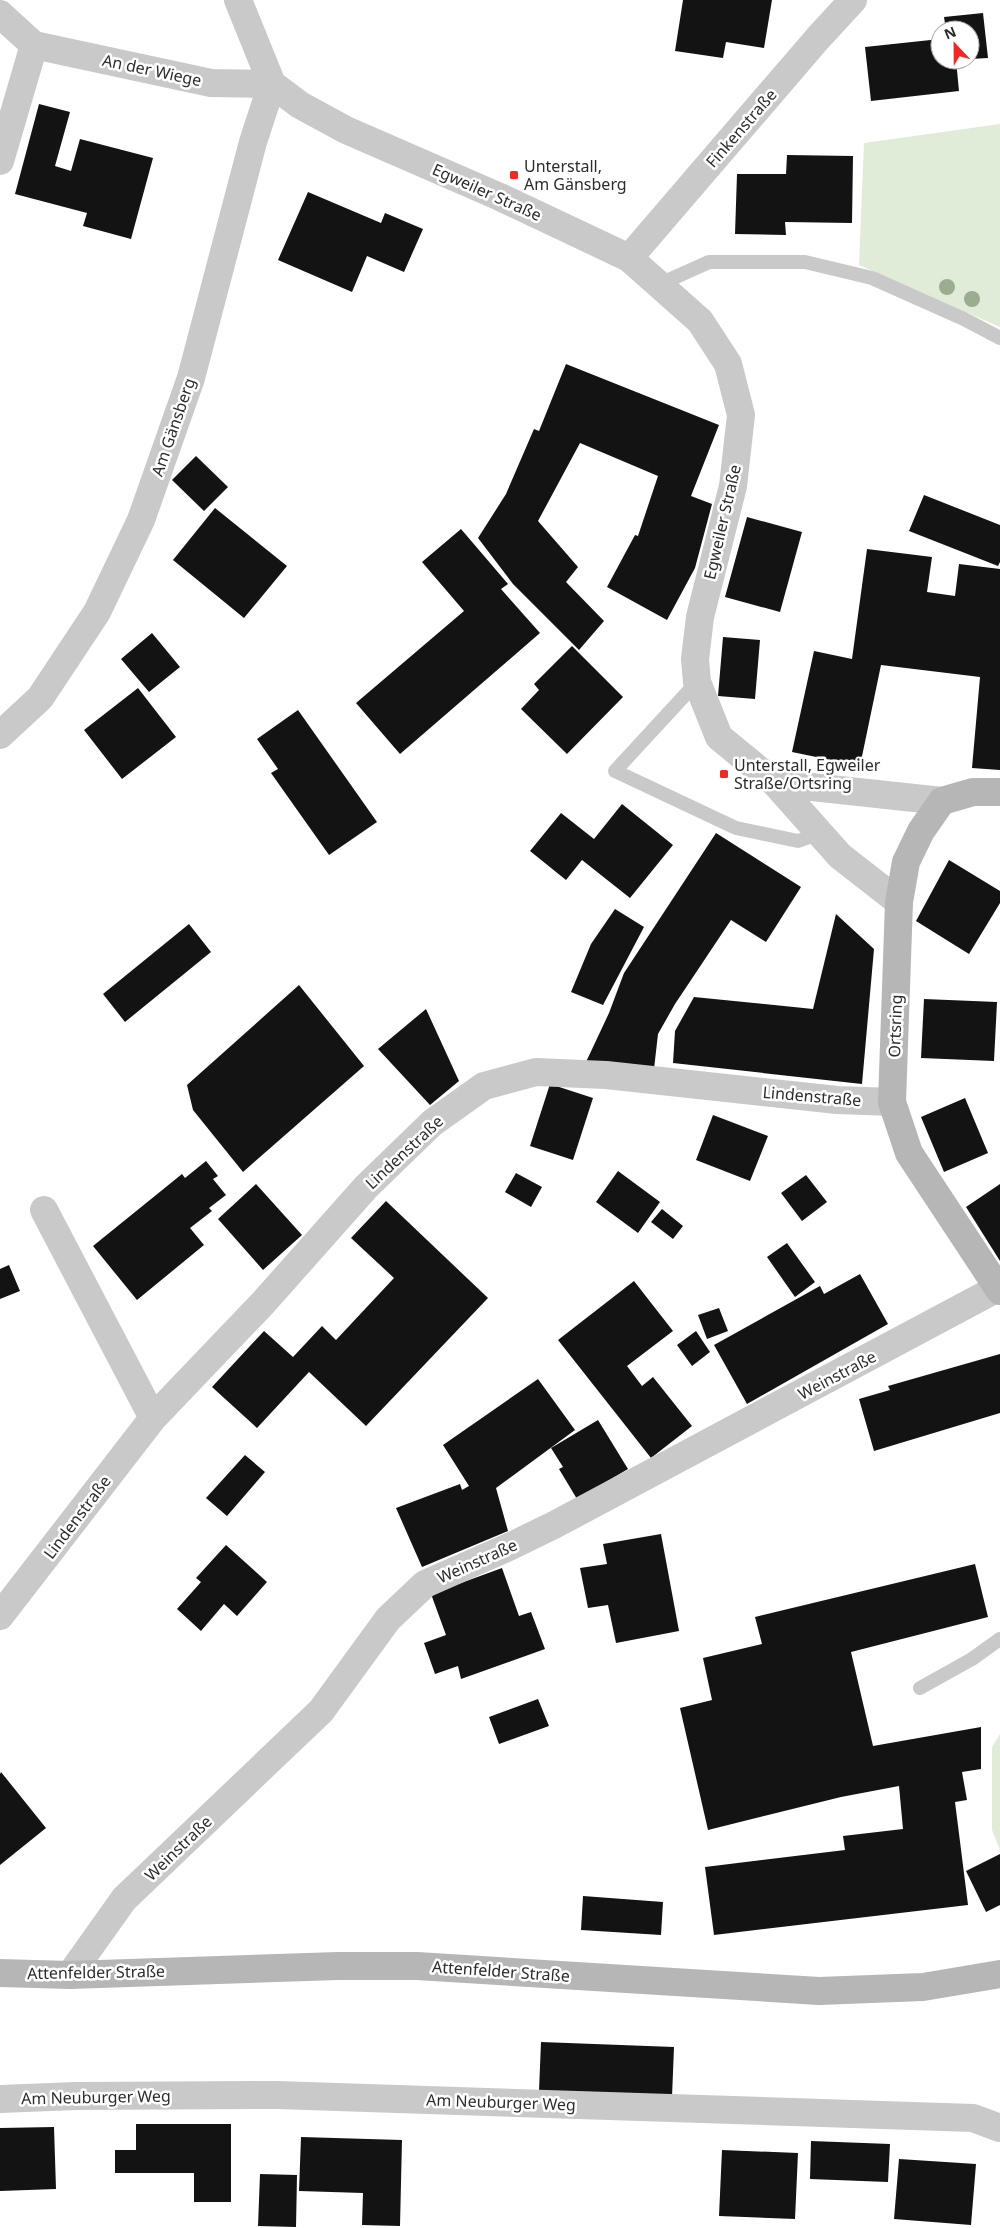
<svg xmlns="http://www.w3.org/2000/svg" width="1000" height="2228" viewBox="0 0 1000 2228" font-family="'Noto Sans',sans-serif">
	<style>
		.green { fill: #e0ebd8 }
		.building { fill: #131313 }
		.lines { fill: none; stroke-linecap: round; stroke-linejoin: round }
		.lane { stroke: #c9c9c9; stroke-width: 14 }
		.street { stroke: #c9c9c9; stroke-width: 28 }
		.secondary { stroke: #b6b6b6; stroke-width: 28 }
		.tree { fill: #9bac91 }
		.poi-dot { fill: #ef2a22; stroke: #fff; stroke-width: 2 }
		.labels { text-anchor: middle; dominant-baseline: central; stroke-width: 5; stroke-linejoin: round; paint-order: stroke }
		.street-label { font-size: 16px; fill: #2c2c2c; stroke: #fff }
		.poi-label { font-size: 16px; fill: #2c2c2c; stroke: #fff; text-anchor: start }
	</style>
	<rect width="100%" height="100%" fill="#fff"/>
	<path class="green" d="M1000 124V327L859 265 864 143Z
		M1000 1734V1850L992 1830V1747Z"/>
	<path class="building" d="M683 0H772L764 48 726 42 723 58 675 51Z
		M983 13 988 58 970 59V30H946L944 17Z
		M940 39V60H956L959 91 871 101 865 47Z
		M39 104 70 112 55 166 71 171 80 139 153 158 131 239 83 226 87 213 15 194Z
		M787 155 853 156 852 223 785 222 786 235 735 234 737 174H786Z
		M308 192 381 223 385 213 423 229 404 272 367 256 352 292 278 260Z
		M566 364 719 425 691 496 712 504 695 568 667 620 607 587 635 535 638 536 658 476 580 443 538 521 578 567 566 582 604 621 579 650 513 584 478 538 506 494 534 429 539 431Z
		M196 456 228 487 204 511 172 480Z
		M924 495 1000 525V562L998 566 909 531Z
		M215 508 287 566 244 618 173 560Z
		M747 517 802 532 780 612 725 597Z
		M461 529 508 584 501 589 540 633 400 754 356 703 464 611 422 562Z
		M867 549 932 557 927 592 955 596 959 564 1000 569V770L972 768 980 677 881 665 860 766 792 752 814 651 852 659Z
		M152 633 180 667 149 692 121 659Z
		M723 637 760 640 755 699 718 696Z
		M572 646 623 697 567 754 521 709 539 690 534 684Z
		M138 688 176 737 122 779 84 730Z
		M298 710 377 822 329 855 271 773 278 769 257 739Z
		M622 804 673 845 630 898 582 860 566 880 530 851 561 813 594 839Z
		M716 833 801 887 766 942 731 920 675 1004 658 1034 654 1069 586 1062 609 1013 624 973Z
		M949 860 1000 891V903L969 954 916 921Z
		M615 909 644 927 603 1005 571 992 591 944Z
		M836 914 874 949 862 1084 673 1063 675 1031 694 997 813 1009Z
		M189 924 211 952 125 1022 103 994Z
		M299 985 364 1066 243 1172 193 1110 187 1085Z
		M924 999 997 1002 994 1061 921 1058Z
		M426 1009 459 1081 430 1105 378 1049Z
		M550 1084 593 1098 573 1160 530 1146Z
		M965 1098 988 1153 944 1172 921 1117Z
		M713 1115 768 1136 750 1181 696 1160Z
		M206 1161 218 1176 213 1179 226 1195 209 1208 212 1211 190 1228 204 1245 137 1300 93 1246 182 1174 185 1178Z
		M618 1171 660 1202 638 1233 596 1202Z
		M516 1173 542 1187 531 1207 505 1192Z
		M806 1175 827 1202 802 1221 781 1193Z
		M256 1184 302 1235 263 1270 218 1219Z
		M1000 1184V1261L966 1207Z
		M386 1201 488 1298 366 1426 309 1372 257 1428 212 1387 264 1331 293 1357 322 1326 336 1340 394 1278 351 1238Z
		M662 1209 683 1226 673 1239 651 1222Z
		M787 1243 815 1282 795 1297 767 1257Z
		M9 1265 20 1291 0 1299V1269Z
		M860 1274 888 1324 747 1404 714 1345 820 1286 824 1294Z
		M634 1281 673 1331 627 1366 642 1386 653 1377 692 1426 651 1458 558 1340Z
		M719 1308 728 1331 707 1339 698 1315Z
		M696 1331 710 1352 692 1366 677 1345Z
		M1000 1354V1413L874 1451 859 1399 890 1390 888 1386Z
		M538 1379 575 1430 496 1488 508 1531 422 1567 396 1508 460 1484 462 1490 469 1486 443 1445Z
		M598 1420 628 1469 577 1499 559 1469 563 1467 551 1448Z
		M245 1455 265 1472 227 1516 206 1498Z
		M661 1534 679 1631 616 1643 608 1605 588 1608 580 1568 607 1564 603 1544Z
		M226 1545 267 1582 237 1616 224 1604 201 1631 177 1609 201 1582 196 1578Z
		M975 1564 988 1617 851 1652 873 1746 981 1727V1769L962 1772 967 1800 955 1802 968 1905 714 1935 705 1867 845 1850 843 1836 903 1829 899 1786 841 1797 708 1830 680 1708 712 1700 703 1658 762 1644 755 1617Z
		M502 1568 519 1616 531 1612 545 1649 461 1679 458 1666 435 1674 424 1643 446 1635 431 1594Z
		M538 1699 549 1726 499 1744 489 1717Z
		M1 1772 46 1828 0 1865V1774Z
		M1000 1854V1905L986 1912 966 1871Z
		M583 1896 663 1902 661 1935 581 1930Z
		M541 2042 674 2047 672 2097 539 2091Z
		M136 2124H231V2202H194V2173H115V2150H136Z
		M54 2127 56 2189 0 2191V2128Z
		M301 2137 402 2140 400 2226 362 2225 363 2193 299 2191Z
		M811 2141 890 2144 888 2182 810 2179Z
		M722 2150 798 2153 795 2219 719 2216Z
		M899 2159 976 2164 971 2225 894 2219Z
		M260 2174 297 2175 296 2227 258 2226Z"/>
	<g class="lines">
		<path class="lane" d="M660 284 709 262H805L872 278 964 319 1000 338
			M697 682 615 771 736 828 798 841 818 834
			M920 1688 972 1659 1000 1639"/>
		<path class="street" d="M238 0 272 84 300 105 346 130 500 197 629 258 700 321 728 364 741 415 733 486 700 617 695 659 697 682 719 737 775 783 840 856 899 902
			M0 14 34 45 211 83 272 84 253 142 191 378 141 520 97 612 40 698 0 735
			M0 161 34 45
			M629 258 818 38 853 0
			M775 783 942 801
			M44 1210 153 1418
			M0 1616 153 1418 263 1303 366 1187 432 1123 484 1086 536 1072 606 1075 837 1100 892 1102
			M70 1975 124 1899 321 1711 388 1619 425 1584 511 1546 554 1525 998 1288
			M0 2099 76 2096 277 2095 973 2118 1000 2128"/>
		<path class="secondary" d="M1000 792H973L942 801 921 831 906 862 899 902 892 1102 909 1153 1000 1291
			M0 1973 70 1975 338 1966H417L819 1991 923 1987 1000 1974"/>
	</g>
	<g class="tree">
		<circle cx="947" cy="287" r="8"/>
		<circle cx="972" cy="299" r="8"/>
	</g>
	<g class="poi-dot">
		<rect x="509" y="170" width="10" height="10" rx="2.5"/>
		<rect x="719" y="769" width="10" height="10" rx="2.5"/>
	</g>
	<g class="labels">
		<g class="street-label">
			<text transform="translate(152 70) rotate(12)">An der Wiege</text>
			<text transform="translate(741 128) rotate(-49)">Finkenstraße</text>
			<text transform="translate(487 192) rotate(24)">Egweiler Straße</text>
			<text transform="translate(173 427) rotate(-71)">Am Gänsberg</text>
			<text transform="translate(722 522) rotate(-77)">Egweiler Straße</text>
			<text transform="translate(895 1026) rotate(-88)">Ortsring</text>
			<text transform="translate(812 1096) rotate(5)">Lindenstraße</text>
			<text transform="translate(404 1152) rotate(-43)">Lindenstraße</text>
			<text transform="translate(837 1375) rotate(-28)">Weinstraße</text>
			<text transform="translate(77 1517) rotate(-53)">Lindenstraße</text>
			<text transform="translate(477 1561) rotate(-24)">Weinstraße</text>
			<text transform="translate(178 1848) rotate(-44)">Weinstraße</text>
			<text transform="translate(501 1971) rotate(4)">Attenfelder Straße</text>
			<text transform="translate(96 1972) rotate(-1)">Attenfelder Straße</text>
			<text transform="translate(96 2097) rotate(-1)">Am Neuburger Weg</text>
			<text transform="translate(501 2102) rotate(2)">Am Neuburger Weg</text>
		</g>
		<g class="poi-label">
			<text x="524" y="166">Unterstall,<tspan x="524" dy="18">Am Gänsberg</tspan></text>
			<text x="734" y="765">Unterstall, Egweiler<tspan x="734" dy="18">Straße/Ortsring</tspan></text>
		</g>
	</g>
	<g transform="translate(955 45) rotate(338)"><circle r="24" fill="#ffffff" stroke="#ababab"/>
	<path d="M0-4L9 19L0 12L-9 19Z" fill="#ef2a22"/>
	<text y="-8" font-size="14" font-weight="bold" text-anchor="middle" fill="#2c2c2c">N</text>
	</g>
</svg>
